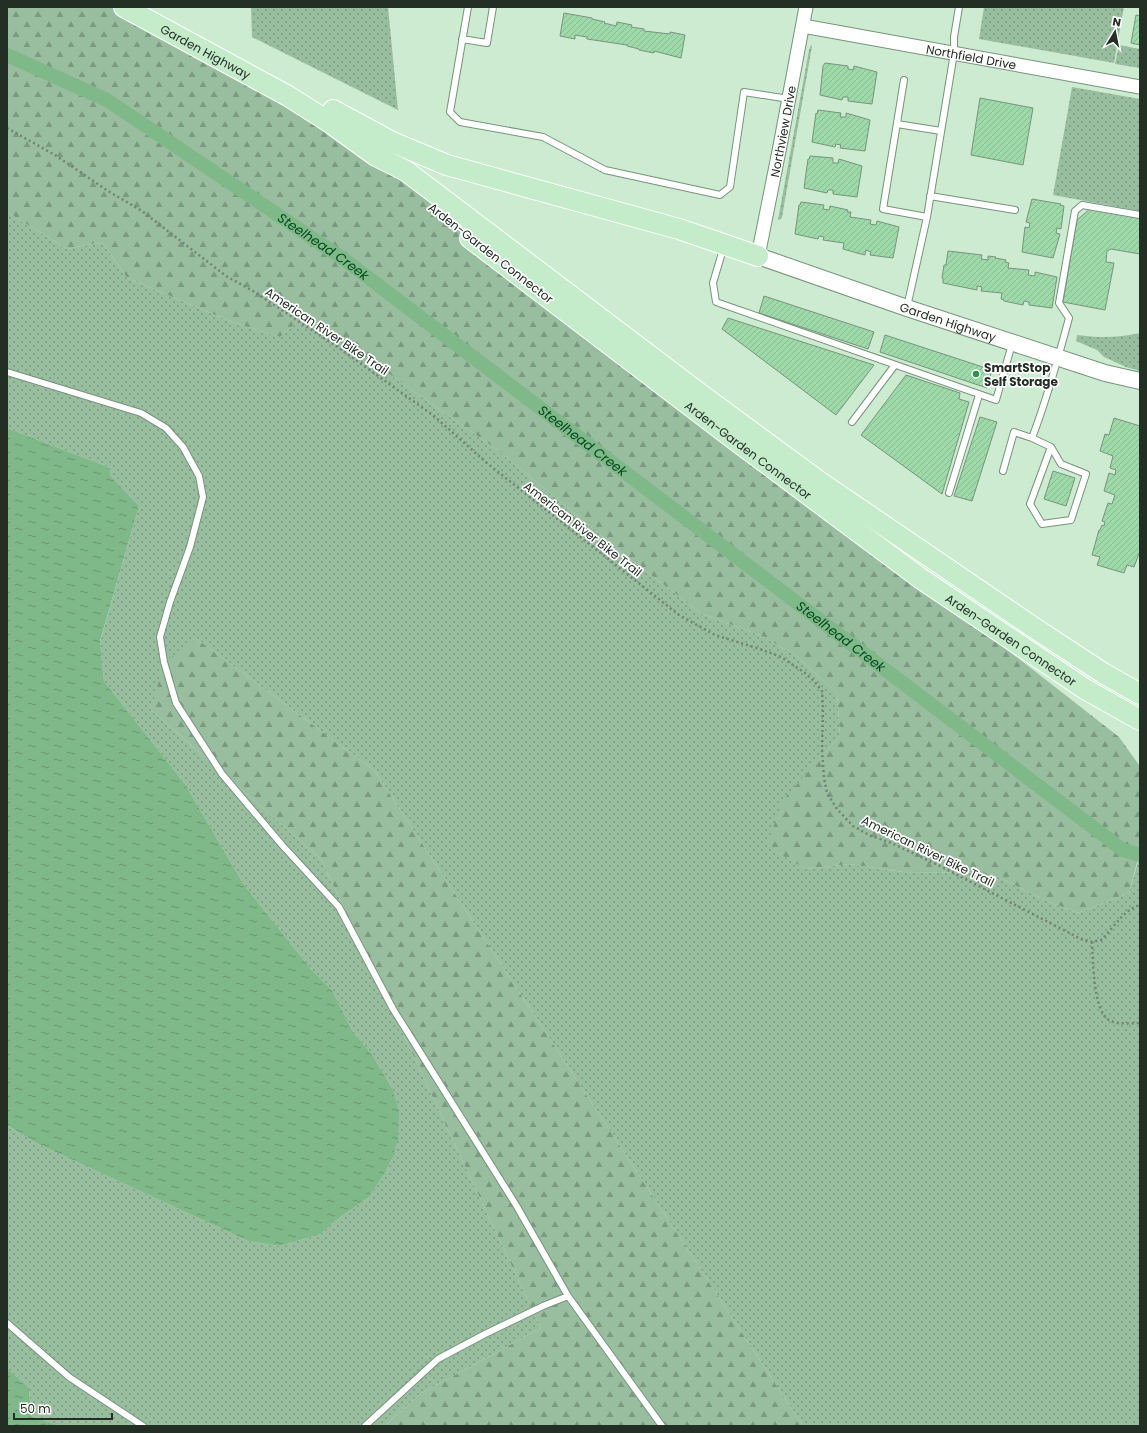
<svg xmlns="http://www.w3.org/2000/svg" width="1147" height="1433" viewBox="0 0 1147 1433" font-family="Poppins,sans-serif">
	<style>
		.grass { fill: url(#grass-dots) }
		.forest { fill: url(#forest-firs) }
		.water { fill: url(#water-ripples) }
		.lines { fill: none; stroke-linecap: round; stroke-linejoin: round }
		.canal { stroke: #7fb989; stroke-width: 14 }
		.building { fill: url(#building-hatch); stroke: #77947b }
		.service-casing { stroke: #77947c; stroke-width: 8 }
		.minor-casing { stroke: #77947c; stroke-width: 15 }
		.tertiary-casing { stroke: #77947c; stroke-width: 18 }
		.primary-casing { stroke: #fff; stroke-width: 22 }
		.path { stroke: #6f8472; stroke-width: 2.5; stroke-dasharray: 2 3; stroke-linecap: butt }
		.service { stroke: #fff; stroke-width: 6 }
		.minor { stroke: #fff; stroke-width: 13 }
		.tertiary { stroke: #fff; stroke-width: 16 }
		.primary { stroke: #c4ebca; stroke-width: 20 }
		.poi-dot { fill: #2b934a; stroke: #fff; stroke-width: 1.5 }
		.labels { text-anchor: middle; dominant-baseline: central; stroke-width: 3.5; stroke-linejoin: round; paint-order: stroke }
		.street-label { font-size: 12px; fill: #232f25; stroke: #fff }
		.poi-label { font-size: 12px; font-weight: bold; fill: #232f25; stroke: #fff; text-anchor: start }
		.water-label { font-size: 13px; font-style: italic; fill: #00471b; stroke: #fff }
	</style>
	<defs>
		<pattern id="grass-dots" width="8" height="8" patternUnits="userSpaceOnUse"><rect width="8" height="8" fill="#99bd9f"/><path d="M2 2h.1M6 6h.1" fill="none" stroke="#7c9a81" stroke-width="1.8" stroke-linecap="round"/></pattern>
		<pattern id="forest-firs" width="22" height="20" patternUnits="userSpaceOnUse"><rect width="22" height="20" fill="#99bd9f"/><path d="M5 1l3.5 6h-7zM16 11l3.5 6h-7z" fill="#7c9a81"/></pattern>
		<pattern id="water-ripples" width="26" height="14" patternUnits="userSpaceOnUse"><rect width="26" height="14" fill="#7fb989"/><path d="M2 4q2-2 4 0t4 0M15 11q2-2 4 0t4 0" fill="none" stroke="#689770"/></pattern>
		<pattern id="building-hatch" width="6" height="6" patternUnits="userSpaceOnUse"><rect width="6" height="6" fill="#9edaa9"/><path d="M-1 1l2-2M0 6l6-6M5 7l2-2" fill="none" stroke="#88bb91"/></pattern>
	</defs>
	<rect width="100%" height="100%" fill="#ccebd0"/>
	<path class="grass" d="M251 7H388L398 110 252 37Z
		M984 7H1124L1114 63 979 39Z
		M811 45 812 46 782 217 781 219 778 220 809 50Z
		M1119 45 1140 49V68L1115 64Z
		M1072 87 1140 99V211L1053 195Z
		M7 212 67 249 102 242 127 278 232 322 280 337 305 315 496 449 630 559 702 614 762 636 795 655 837 693 840 736 783 801 768 847 806 869 849 864 903 872 990 873 1049 902 1078 913 1129 893 1140 855V1426H803L374 770 197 639 151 710 321 859 541 1328 420 1394 384 1426H61L31 1416 29 1388 7 1368V1125L36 1143 248 1241 280 1246 321 1234 335 1221 369 1197 385 1173 392 1159V1088L373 1056 352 1030 332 990 311 969 244 885 185 784 104 681 100 642 139 506 110 475 111 468 7 428Z
		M1140 333V371L1126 367 1104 357 1097 350 1076 341 1077 335C1099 338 1118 338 1140 333Z"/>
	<path class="forest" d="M7 7H121L344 132 1119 737 1139 765V855L1129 893 1078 913 1049 902 990 873 903 872 849 864 806 869 767 847 782 801 840 736 837 693 795 655 762 636 702 614 630 559 496 449 305 315 280 337 232 322 127 278 102 242 67 249 7 212Z
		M197 639 374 770 803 1426H384L420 1394 541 1328 321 859 151 710 164 662Z"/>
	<path class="water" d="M7 428 111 468 110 475 139 506 100 641 104 681 185 784 244 885 311 969 332 990 352 1030 373 1056 392 1088 399 1112 398 1139 392 1159 385 1173 369 1197 335 1221 321 1234 280 1246 248 1241 36 1143 7 1125Z
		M7 1368 29 1388 31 1416 61 1426H7Z"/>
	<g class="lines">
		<path class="canal" id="s1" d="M7 55 107 100 345 260 1123 850 1140 855"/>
	</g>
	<path class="building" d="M564 13 592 18V19L605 22 604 23 616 26 617 22 632 25 631 27 644 29V31L670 34V32L685 35 681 58 654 51V53L639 50V49L627 46V45L587 39V37L575 35V39L560 36Z
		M1136 15 1140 16V45L1131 43Z
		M825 63 848 66V69L853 70 854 66 877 72 872 104 848 101V97H843L842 100 820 95 823 66Z
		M980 98 1033 108 1023 165 971 155Z
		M818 110 841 113 840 117H846V113L870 120 865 151 840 148 841 145 836 144 835 147 812 142 816 113 817 114Z
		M810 156 833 158V163H838L839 159 862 166 857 197 833 194V190H828L827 193 804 188 808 159H809Z
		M1032 199 1061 204 1060 205 1064 206 1061 229 1057 228 1056 233 1060 234 1053 258 1022 252 1025 227 1029 228 1030 223 1026 222Z
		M801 202 824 205 823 209 829 210 830 206 848 210 847 212H851L850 217 871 220 870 224 876 225 877 221 899 227 893 258 870 255 871 252 866 250 865 255 857 253 843 249 844 243 823 240 824 237 819 236 818 239 795 234 799 205H800Z
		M1091 208 1140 217V254L1111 249 1107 251 1106 262 1114 263 1105 310 1063 302 1077 220Z
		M948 251 982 255 981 259 988 260V256L996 257 995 258 1006 260 1005 262 1009 263 1008 268 1029 270 1028 275 1035 276V272L1057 277 1052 308 1029 305V302L1024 301 1023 305 1004 301V300L1001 299 1002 293 981 291 982 287 977 286V290L943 283V278H942L944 265H946Z
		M764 296 874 332 868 349 759 313Z
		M728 318 874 365 836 415 722 329Z
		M885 335 992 370 987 388 880 352Z
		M906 375 960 393 959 399 969 402 942 494 861 435Z
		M980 417 997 422 972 501 954 496Z
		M1114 418 1140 426V551L1134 567 1127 565 1124 573 1097 565 1100 557 1092 555 1099 530H1100L1102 525 1104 526 1105 522 1102 521 1108 503 1112 504 1115 495 1104 491 1109 473 1115 475 1116 470 1110 468 1113 456 1100 451 1105 434 1109 435Z
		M1053 471 1075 478 1066 506 1044 499Z"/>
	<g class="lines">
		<g class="service-casing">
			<path id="service" d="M468 7 450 112 460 122 543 137 605 170 720 195 730 187 744 92 789 99
				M462 39 487 43 493 7
				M904 80 883 209 927 217
				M897 124 941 131
				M930 196 1015 210
				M724 246 713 283 716 302 996 400 1012 344
				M907 307 927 217 954 53V37L959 7
				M7 372 141 413 166 428 183 447 199 476 203 497 190 547 170 602 160 637 164 662 176 703 222 774 282 845 339 907 393 1009 516 1205 568 1296
				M852 422 895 365
				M1032 438 1051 447 1061 464 1086 474 1071 520 1042 524 1030 504 1051 447
				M1003 471 1014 432 1032 438C1047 399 1058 359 1069 318L1059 303 1075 211 1082 205 1140 215
				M949 493 979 395
				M7 1323 69 1377 143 1426
				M365 1426 438 1359 485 1334 543 1306 568 1296 662 1426"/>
		</g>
		<g class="minor-casing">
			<g id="minor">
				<path id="s2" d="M803 26 1140 87"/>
				<path id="s3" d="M758 256 780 146 806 7"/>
			</g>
		</g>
		<g class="tertiary-casing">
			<g id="tertiary">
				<path id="s4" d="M758 256 907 308 1105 373 1140 381"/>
			</g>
		</g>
		<g class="primary-casing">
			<g id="primary">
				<path id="s5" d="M124 7 288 96 329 122 376 156 406 171 699 393 820 482 1033 627 1103 673 1140 694"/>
				<path d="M333 110 392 142 447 165 679 229 758 256"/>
				<path id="s6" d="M470 238 735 440 920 578 1085 689 1140 720"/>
			</g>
		</g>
		<path class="path" d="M7 128 55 155 108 191 142 211 226 276 253 291 339 348 434 416 488 464 679 615 715 635 760 649 781 657 805 673 814 681 822 691 823 708 822 750 824 778 827 793 837 809 853 826 871 836 889 842 940 866 1081 939 1092 942 1101 940C1114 928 1123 910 1140 905
			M1092 942C1093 960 1093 1011 1109 1020 1118 1025 1130 1023 1140 1023"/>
		<use href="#service" class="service"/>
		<use href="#minor" class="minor"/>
		<use href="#tertiary" class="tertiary"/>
		<use href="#primary" class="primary"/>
	</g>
	<circle class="poi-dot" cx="976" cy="374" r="4"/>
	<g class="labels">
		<g class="street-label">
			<text stroke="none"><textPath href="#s5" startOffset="93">Garden Highway</textPath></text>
			<text stroke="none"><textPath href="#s2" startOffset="171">Northfield Drive</textPath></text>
			<text stroke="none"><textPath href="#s3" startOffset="127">Northview Drive</textPath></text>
			<text transform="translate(491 253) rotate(38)">Arden-Garden Connector</text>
			<text stroke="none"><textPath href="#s4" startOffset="201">Garden Highway</textPath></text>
			<text transform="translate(327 331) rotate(34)">American River Bike Trail</text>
			<text stroke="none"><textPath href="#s6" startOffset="350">Arden-Garden Connector</textPath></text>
			<text transform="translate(583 529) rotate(38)">American River Bike Trail</text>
			<text stroke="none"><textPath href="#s6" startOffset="674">Arden-Garden Connector</textPath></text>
			<text transform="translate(928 851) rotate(26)">American River Bike Trail</text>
		</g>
		<g class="poi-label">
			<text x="984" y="367">SmartStop<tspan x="984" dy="14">Self Storage</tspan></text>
		</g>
		<g class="water-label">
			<text stroke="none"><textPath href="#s1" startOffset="371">Steelhead Creek</textPath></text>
			<text stroke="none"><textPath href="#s1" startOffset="695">Steelhead Creek</textPath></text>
			<text stroke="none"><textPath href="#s1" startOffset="1019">Steelhead Creek</textPath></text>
		</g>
	</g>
	<rect width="1147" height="1433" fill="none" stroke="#232f25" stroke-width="16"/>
	<g transform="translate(1115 32) rotate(10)" stroke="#ffffff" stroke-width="3" paint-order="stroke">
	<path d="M0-3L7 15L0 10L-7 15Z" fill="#232f25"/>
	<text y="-6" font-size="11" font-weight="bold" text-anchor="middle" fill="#232f25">N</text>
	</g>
	<path d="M14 1413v6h98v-6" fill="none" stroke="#232f25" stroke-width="2"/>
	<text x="20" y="1413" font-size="12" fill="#232f25" stroke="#ffffff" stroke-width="3" paint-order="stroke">50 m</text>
</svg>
